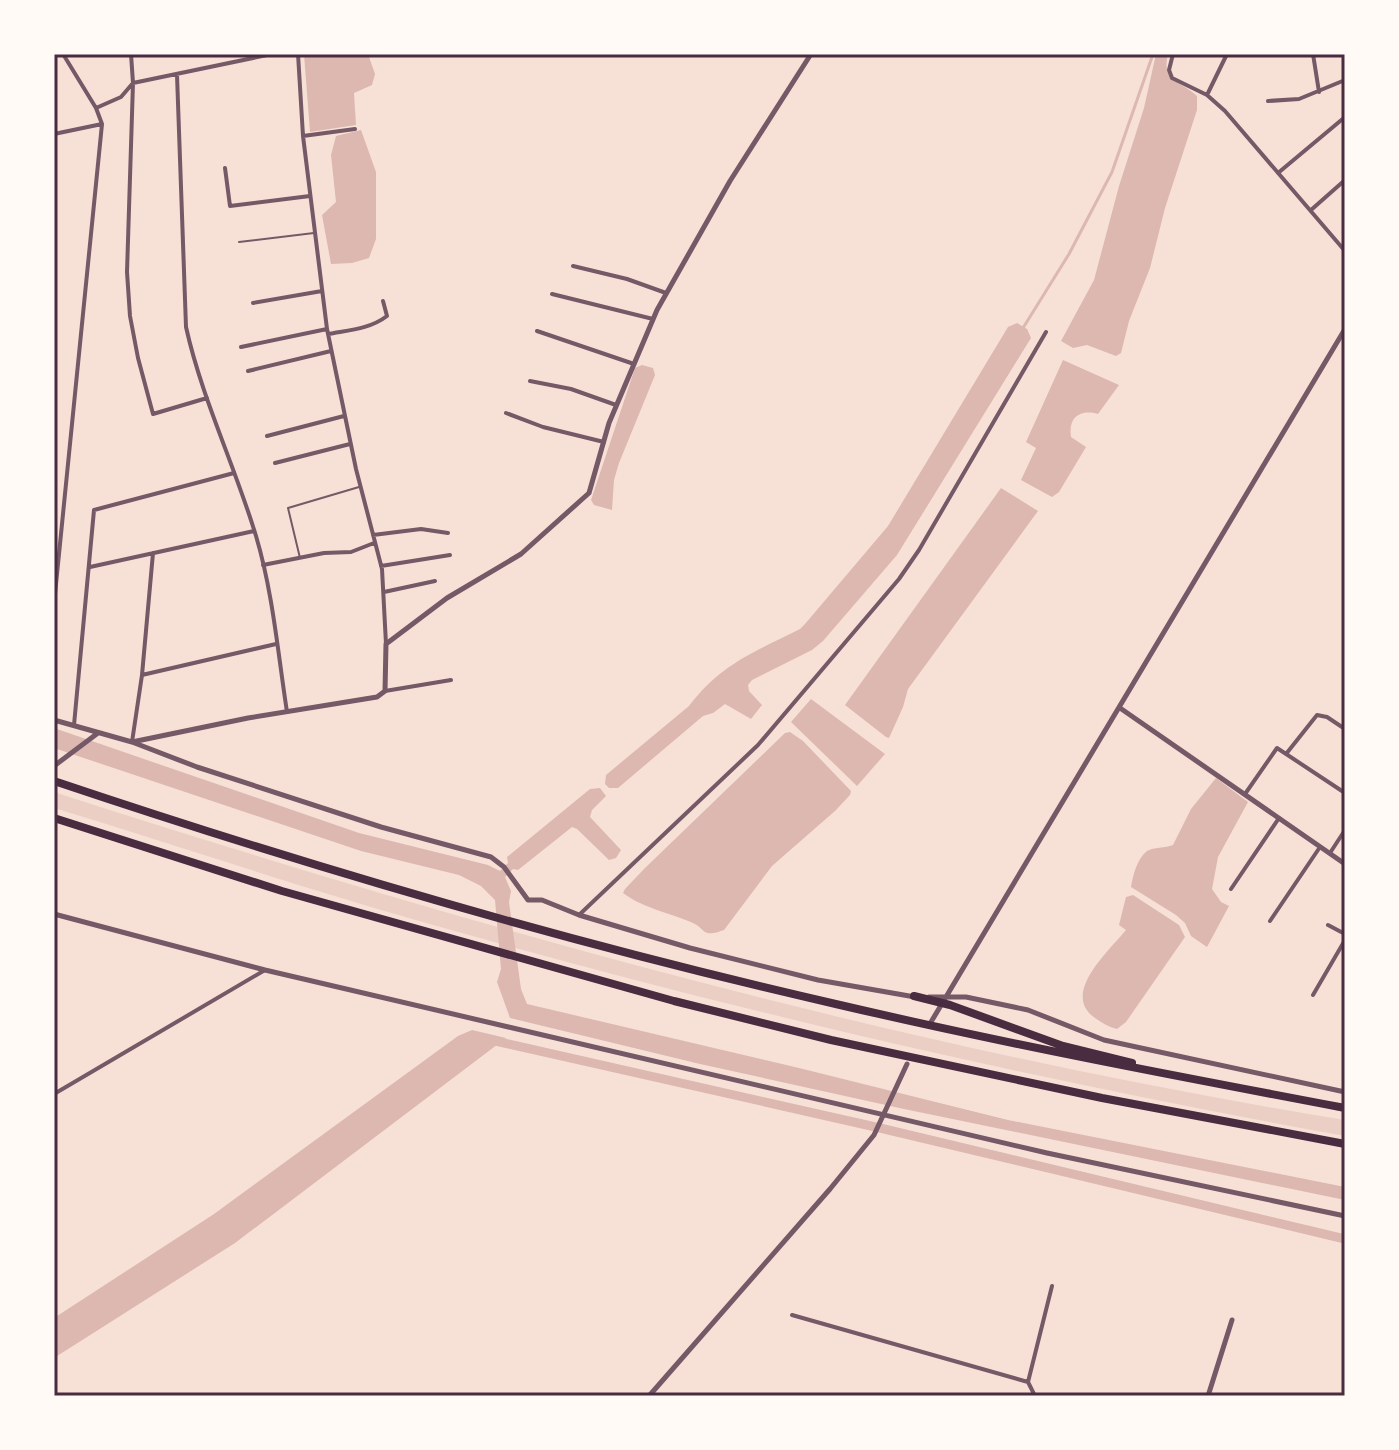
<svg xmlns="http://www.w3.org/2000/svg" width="1399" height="1450" viewBox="0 0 1399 1450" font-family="'Work Sans',sans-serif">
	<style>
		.green { fill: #ebcfc5 }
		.water { fill: #dcb8b0 }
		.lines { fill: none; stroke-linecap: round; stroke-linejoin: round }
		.stream { stroke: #dcb8b0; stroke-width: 3 }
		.canal { stroke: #dcb8b0; stroke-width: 9 }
		.service { stroke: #755966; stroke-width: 2 }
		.minor { stroke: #755966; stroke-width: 4 }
		.tertiary { stroke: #755966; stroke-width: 5 }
		.motorway { stroke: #4a2c40; stroke-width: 8 }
		.neatline { fill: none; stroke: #4a2c40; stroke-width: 3 }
	</style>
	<rect width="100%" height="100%" fill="#f7e1d7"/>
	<path class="green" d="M54 792C476 928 906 1049 1345 1120V1136C1033 1080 724 1008 419 921 296 886 176 845 54 808Z"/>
	<path class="water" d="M304 54H368L375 74 372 85 354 93 356 125 310 132Z
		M1156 54H1168C1161 83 1180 80 1197 96V110L1165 208 1150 268 1129 321 1121 353 1116 356 1087 345 1073 348 1061 341 1094 280 1119 186 1144 108Z
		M361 130 376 172V239L369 258 352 263 331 264 322 215 336 202 331 155 336 136Z
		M1017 323 1027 329 1031 338 897 555 823 641 812 650 752 680 748 685 749 691 762 705 751 719 725 704 713 713 703 716 618 788H609L605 784 606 775 689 706C721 664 754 652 800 629L805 624 888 526 1008 327Z
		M1063 360 1119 385 1098 414C1080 409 1068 417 1071 437L1086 447 1059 492 1052 497 1021 480 1036 448 1026 442Z
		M642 365 653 368 655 375 619 463 614 480 612 510 594 505 591 500 635 368Z
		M1001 488 1038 511 908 689 903 707 889 738 886 737 845 705Z
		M811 699 885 754 857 786 791 722Z
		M54 728 359 833 488 865 500 871 508 863 507 857 590 789 600 788 606 796 592 810 590 817 621 850 616 858 609 860 577 829 572 827 518 870 513 869 505 877 511 891 509 902 521 989 527 1004 799 1068 1008 1120 1345 1187V1200L904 1109 700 1064 510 1018 497 982 501 969 495 900 481 886 459 875 361 851 54 748Z
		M790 732 803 741 851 791 850 795 835 811 772 866 724 930C718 932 711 935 705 932 702 930 699 926 695 924 670 912 646 910 623 893L625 889 645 868 785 733Z
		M1216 778 1248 802 1218 857 1212 889 1221 902 1229 906 1207 947 1191 936 1185 923 1176 915 1131 887C1133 875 1137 859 1147 851 1154 847 1165 848 1173 845L1191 809Z
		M1133 895 1179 925 1185 937 1126 1022 1117 1029C1109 1027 1102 1023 1095 1018 1060 994 1109 951 1126 930L1119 925 1126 897Z
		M472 1030 506 1038 235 1243 54 1358V1318L214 1214 458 1036Z"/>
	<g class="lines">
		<path class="stream" d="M1023 328 1069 254 1112 172 1153 54"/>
		<path class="canal" d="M491 1040 880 1128 1345 1239"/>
		<path class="service" d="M239 242 314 233
			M300 558 288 508 359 487"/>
		<path class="minor" d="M131 54 133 83 127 272 130 316 138 358 153 414 207 398
			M298 54 303 136 327 329 356 469 382 569 386 644
			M1173 54 1169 70 1172 78 1207 95 1225 111 1345 251
			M1313 54 1319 92
			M177 75 186 327C202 399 235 466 256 536 273 593 278 654 287 712
			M1207 95 1227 54
			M1268 101 1299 99 1345 80
			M96 108 121 97 133 83 272 54
			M54 134 102 124
			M303 136 355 129
			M225 168 230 206 310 196
			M1278 173 1345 117
			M1311 210 1345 180
			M573 266 627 279 666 293
			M552 294 653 319
			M253 303 322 291
			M537 331 634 364
			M328 334C349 330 370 329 387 316L383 301
			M241 347 327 329
			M248 371 331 351
			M530 381 571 389 616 405
			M506 413 543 427 604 442
			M267 436 344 416
			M275 463 350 444
			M373 535 421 529 448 533
			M263 565 324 553 351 552 374 543
			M381 566 450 555
			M90 567 254 531
			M384 592 435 581
			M54 604 102 124 96 108 63 54
			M142 675 276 644
			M385 691 451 680
			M74 725 94 510 234 473
			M132 742 142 675 153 553
			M1286 754 1317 715 1327 717 1345 729
			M1245 794 1277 748 1345 793
			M1330 853 1345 830
			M1231 889 1279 818
			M579 915 758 745 899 579 919 550 1046 332
			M1270 921 1320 847
			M1328 925 1345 934
			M1313 995 1345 940
			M54 1094 265 970
			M792 1315 1028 1382
			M1035 1396 1028 1382 1052 1286"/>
		<path class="tertiary" d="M1120 708 1345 864
			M54 720 132 742 248 718 377 697 385 691 386 644 447 598 521 554 589 493 609 423 657 310 730 181 811 54
			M132 742 197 767 381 827 491 857 504 867 528 900H542L579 915 690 948 818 980 915 997
			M54 766 98 733
			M54 914 265 970 1047 1153 1345 1216
			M929 997H966L1028 1010 1104 1040 1345 1092
			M931 1022 1345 329
			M649 1396 830 1189 874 1135 907 1064
			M1208 1396 1232 1320"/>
		<path class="motorway" d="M54 781C310 867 577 945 840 1005 1007 1044 1176 1076 1345 1108
			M54 818 282 891 674 1001 831 1040 1102 1098 1345 1144
			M914 996 950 1005 1063 1046 1132 1063"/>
	</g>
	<rect width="1399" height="1450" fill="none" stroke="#fffaf5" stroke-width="112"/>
	<rect x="56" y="56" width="1287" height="1338" class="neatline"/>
</svg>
